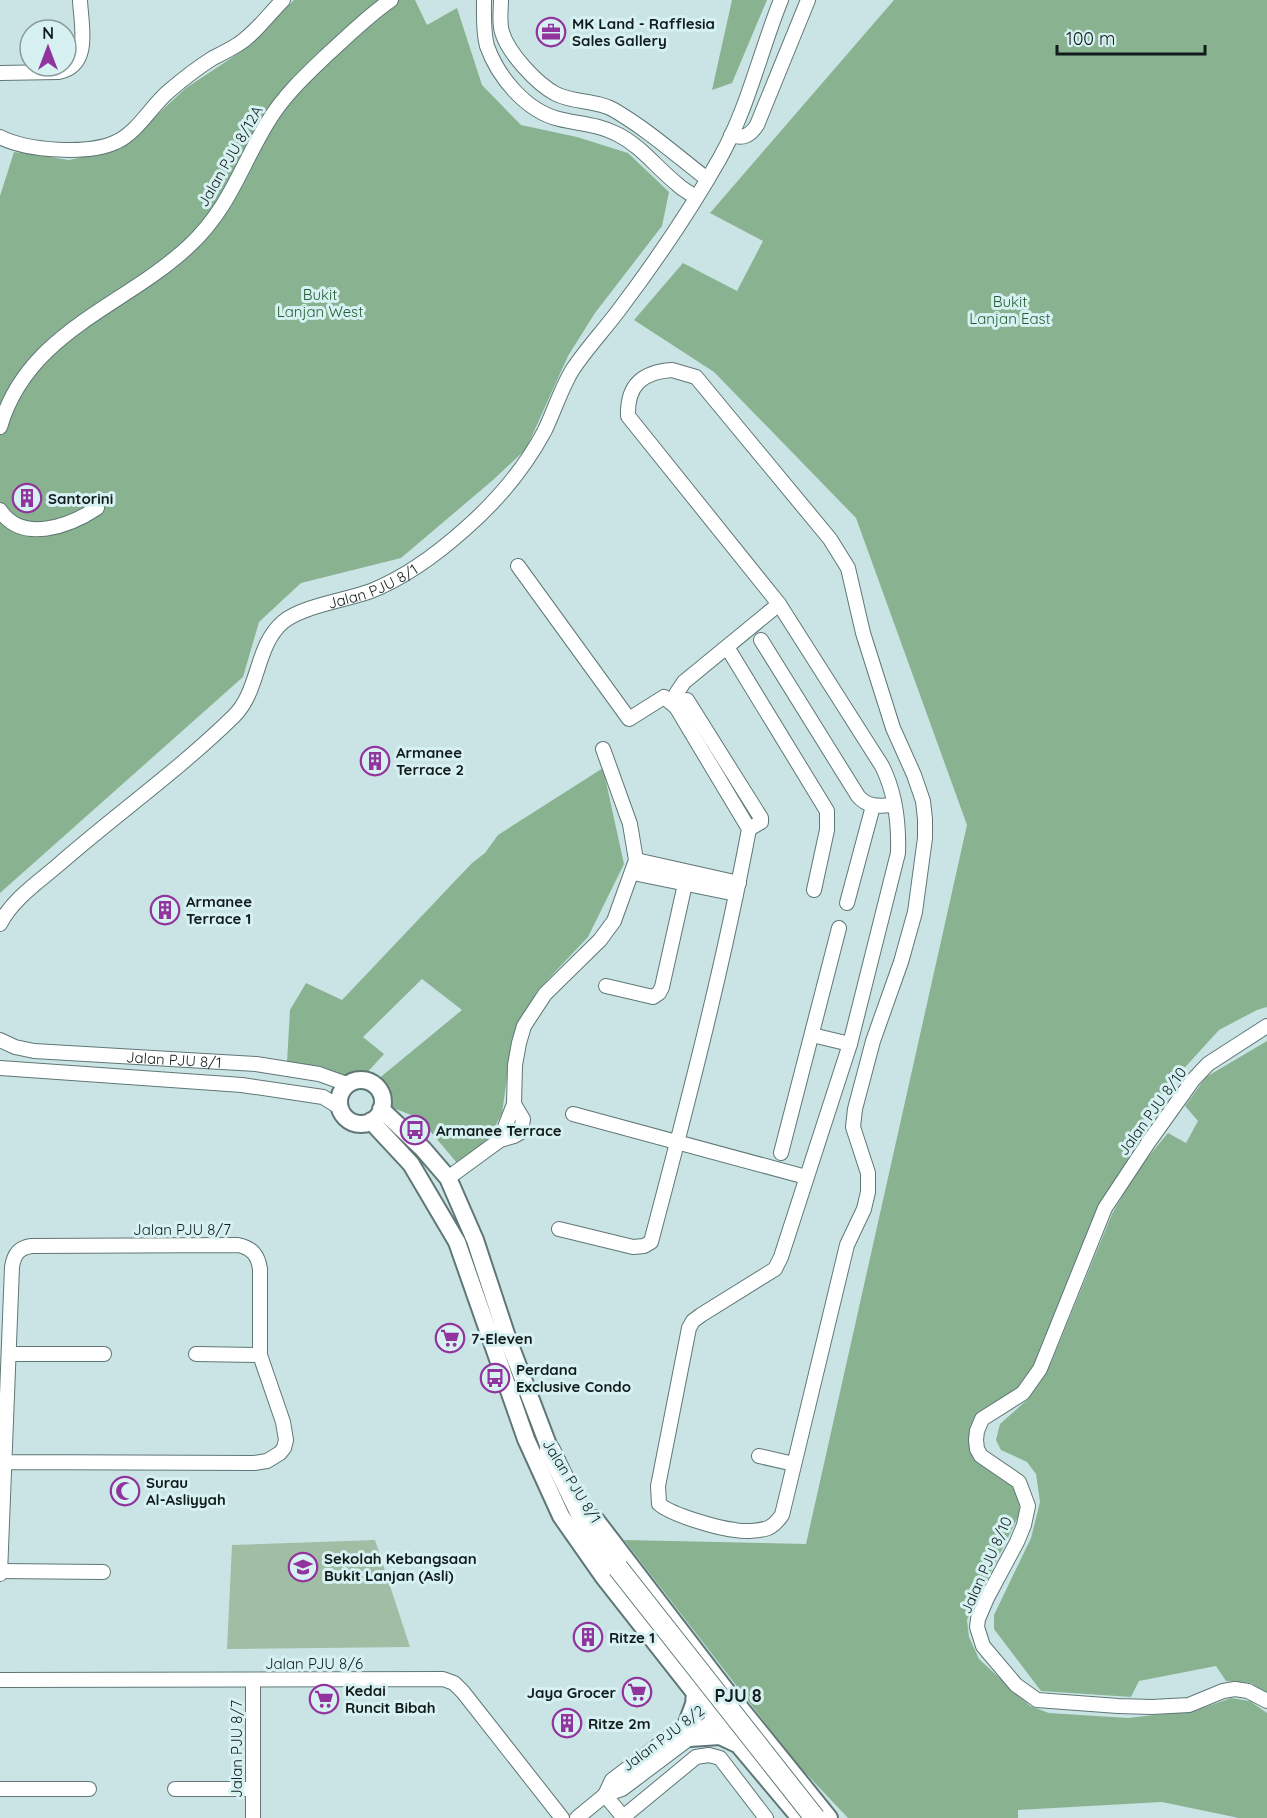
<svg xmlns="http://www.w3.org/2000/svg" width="1267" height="1818" viewBox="0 0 1267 1818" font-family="Quicksand,sans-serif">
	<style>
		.green { fill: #a1bea5 }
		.forest { fill: #89b390 }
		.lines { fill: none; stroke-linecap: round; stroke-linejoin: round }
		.minor-casing { stroke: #5f7777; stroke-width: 16 }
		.major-casing { stroke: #5f7777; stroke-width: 20 }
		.highway-casing { stroke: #5f7777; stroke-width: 22 }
		.minor { stroke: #fff; stroke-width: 14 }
		.major { stroke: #fff; stroke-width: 16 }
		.highway { stroke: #fff; stroke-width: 20 }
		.highway-bridge-casing { stroke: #5f7777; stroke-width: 22; stroke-linecap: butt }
		.highway-bridge { stroke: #fff; stroke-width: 20 }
		.labels { text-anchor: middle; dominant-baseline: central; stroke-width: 6; stroke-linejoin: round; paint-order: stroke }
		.poi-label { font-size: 15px; font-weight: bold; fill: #121c1c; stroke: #d7f1f2; text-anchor: start }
		.street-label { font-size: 15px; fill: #121c1c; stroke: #d7f1f2 }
		.park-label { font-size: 15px; fill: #225f31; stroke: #d7f1f2 }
		.quarter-label { font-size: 18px; font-weight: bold; fill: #121c1c; stroke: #d7f1f2 }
	</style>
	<rect width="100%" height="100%" fill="#cae4e5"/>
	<path class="green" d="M375 1540 410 1647 227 1649 232 1545Z"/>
	<path class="forest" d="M294 0H415L427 25 457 8 482 85 521 125 577 137 628 153 669 192 662 226 595 313 568 356 526 449 493 480 401 558 301 583 259 622 243 677 0 893V196L14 152 69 160 120 149 186 88 239 53Z
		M732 0H767L732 83 712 90Z
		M894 0H1267V1007L1257 1010 1219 1030 1168 1086 1133 1134 1128 1160 1091 1229 1026 1384 972 1437 973 1457 988 1470 1010 1479 1020 1497 1019 1515 967 1620 969 1637 979 1659 1030 1706 1049 1713 1128 1718 1197 1710 1231 1698 1250 1701 1267 1713V1818H1239L1162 1802 1018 1810V1818H848L796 1763 624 1540 806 1544 967 825 856 518 714 372 634 320 683 263 737 291 763 241 710 213Z
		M603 768 624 864 588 937 537 991 512 1040 502 1114 483 1147 457 1163 419 1118 388 1106 391 1089 377 1080 462 1010 422 979 363 1037 384 1054 364 1076 347 1078 287 1062 290 1010 306 983 342 1000 472 863 485 853 498 835Z
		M1267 1041V1694L1251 1683 1226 1681 1216 1666 1139 1681 1131 1697 1041 1691 994 1629V1615L1031 1538 1040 1502 1036 1474 1027 1462 1001 1450 996 1440 1000 1424 1028 1399 1051 1363 1112 1214 1138 1169 1168 1133 1186 1143 1198 1121 1185 1106 1206 1077Z"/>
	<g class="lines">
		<g class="minor-casing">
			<g id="minor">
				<path d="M484 0C484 15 483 32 487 46 498 77 526 111 559 119 579 124 598 124 617 134 641 146 656 167 677 184 682 189 689 193 696 197"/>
				<path d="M501 0C501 10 499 22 502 32 508 53 537 84 556 94 574 103 597 100 614 110 648 130 676 155 707 179"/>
				<path d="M0 73 59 72C92 65 81 25 80 0"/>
				<path d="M731 135C743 139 750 136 757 125L808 0"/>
				<path d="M0 137C27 151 89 155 116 142 137 133 152 105 169 91 183 79 197 68 213 58 221 54 229 50 237 45 255 34 268 15 283 0"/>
				<path d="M672 370 696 377 830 539 848 568 863 633 893 728 914 775 923 801 925 819V838L915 912 901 962 873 1041 855 1109 853 1127 868 1173V1192L864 1209 847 1245 782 1515C778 1520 775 1525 768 1528 759 1531 745 1532 735 1530 717 1528 672 1515 659 1504L658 1486 689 1328 693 1321 701 1315 775 1269 781 1257 850 1044 898 853C899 824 895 792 882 766L779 604 628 416C627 385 642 372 672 370Z"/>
				<path d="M0 427C28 331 124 307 189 246 230 208 241 165 269 120 285 94 307 74 329 53 349 35 369 15 391 0"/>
				<path d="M0 510C22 544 70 526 97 508"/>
				<path d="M518 566 629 719 664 697 676 707"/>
				<path d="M761 640 858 796C868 808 880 806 894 805"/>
				<path d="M727 647 827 811V830L814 890"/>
				<path d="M687 700 761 818V822L749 829"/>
				<path d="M636 860 739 883"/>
				<path d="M633 873 736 894"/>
				<path d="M847 903 873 806"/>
				<path id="s1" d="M0 924C12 900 37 883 57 866 115 815 179 770 234 716 260 690 255 646 283 622 302 606 347 600 371 591 406 577 437 554 465 529 497 501 524 469 544 432 554 412 561 388 573 369 587 348 604 330 619 310 656 261 690 211 720 158 748 108 760 52 781 0"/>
				<path d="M606 986 653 997 659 993 662 987 685 884"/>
				<path d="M1267 1026 1208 1064 1193 1080 1148 1143 1105 1208 1040 1369 1023 1393 982 1419 977 1431 976 1440 977 1449 981 1456 1019 1482 1028 1506 1024 1525 1017 1542 987 1598 978 1619 977 1627 983 1646 1016 1685 1037 1700 1118 1706 1152 1707 1189 1705 1223 1691 1235 1689 1248 1691 1267 1701"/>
				<path d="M812 1035 850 1044"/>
				<path id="s2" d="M0 1040 15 1047 34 1051 256 1064 319 1074 347 1084"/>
				<path d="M0 1068 242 1085 323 1097 339 1107"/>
				<path d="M573 1114 806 1177"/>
				<path d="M500 1140 514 1104 515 1065 519 1043 524 1026 545 994 600 940 614 921 636 860 630 824 603 749"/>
				<path d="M781 1153 839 928"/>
				<path d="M448 1178 500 1140 514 1136 521 1132 523 1119 514 1104"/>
				<path d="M559 1229 633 1247 644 1246 651 1242C687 1106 723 968 749 829L676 707V694L684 682 779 604"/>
				<path d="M9 1354H104"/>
				<path d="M196 1354 260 1355"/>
				<path d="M759 1456 794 1464"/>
				<path d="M0 1571 103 1572"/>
				<path d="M0 1574 12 1267C14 1254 19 1248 31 1246L238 1245C252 1248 258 1255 260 1269V1355L283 1422 286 1440 284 1448 280 1453 267 1461 254 1463 5 1462"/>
				<path d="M0 1680 443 1679 454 1683 463 1692 562 1818"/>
				<path d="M0 1789H89"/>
				<path d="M175 1789H253"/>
				<path d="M605 1795 612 1780 695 1717"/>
				<path d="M605 1795 624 1818"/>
				<path d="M253 1818V1680"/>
				<path d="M577 1818 605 1795 622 1789 723 1713"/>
				<path d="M622 1818 696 1757 709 1755 720 1758 766 1818"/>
			</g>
		</g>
		<g class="major-casing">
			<path id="major" d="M339 1102a22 22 0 1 1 44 0a22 22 0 1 1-44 0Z
				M381 1109 423 1149 448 1178 475 1240 507 1337 550 1450 556 1460
				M371 1121 411 1164 457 1242 526 1439 561 1516 603 1576 695 1693 800 1818
				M595 1519 728 1693 829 1818
				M687 1723 694 1704 695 1693
				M689 1738 720 1736 737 1744"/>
		</g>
		<g class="highway-casing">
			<path id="highway" d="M550 1450 584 1520 618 1568"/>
		</g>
		<use href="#minor" class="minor"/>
		<use href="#major" class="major"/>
		<use href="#highway" class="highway"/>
		<g class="highway-bridge-casing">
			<path id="highway-bridge" d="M618 1568 815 1818"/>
		</g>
		<use href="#highway-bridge" class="highway-bridge"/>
	</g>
	<defs>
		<g id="office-ring" transform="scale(1.5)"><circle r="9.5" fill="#d7f1f2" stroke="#91349d" stroke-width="1.5"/><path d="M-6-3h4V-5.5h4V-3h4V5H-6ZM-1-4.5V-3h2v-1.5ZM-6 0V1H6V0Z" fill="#91349d"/></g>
		<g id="building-ring" transform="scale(1.5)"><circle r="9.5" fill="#d7f1f2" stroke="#91349d" stroke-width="1.5"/><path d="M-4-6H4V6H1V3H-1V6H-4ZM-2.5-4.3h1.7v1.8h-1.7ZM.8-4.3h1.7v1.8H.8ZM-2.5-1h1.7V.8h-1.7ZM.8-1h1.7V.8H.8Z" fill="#91349d"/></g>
		<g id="bus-ring" transform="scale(1.5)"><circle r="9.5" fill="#d7f1f2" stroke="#91349d" stroke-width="1.5"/><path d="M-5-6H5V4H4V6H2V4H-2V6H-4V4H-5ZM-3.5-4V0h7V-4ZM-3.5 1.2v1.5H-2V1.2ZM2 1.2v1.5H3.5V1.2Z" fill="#91349d"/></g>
		<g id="supermarket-ring" transform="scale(1.5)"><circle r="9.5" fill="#d7f1f2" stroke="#91349d" stroke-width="1.5"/><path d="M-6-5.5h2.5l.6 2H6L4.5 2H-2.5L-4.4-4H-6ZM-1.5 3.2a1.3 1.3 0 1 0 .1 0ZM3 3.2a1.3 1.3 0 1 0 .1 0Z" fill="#91349d"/></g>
		<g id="mosque-ring" transform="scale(1.5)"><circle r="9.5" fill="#d7f1f2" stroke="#91349d" stroke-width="1.5"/><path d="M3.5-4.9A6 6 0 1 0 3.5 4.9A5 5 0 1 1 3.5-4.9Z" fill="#91349d"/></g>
		<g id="school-ring" transform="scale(1.5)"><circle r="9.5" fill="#d7f1f2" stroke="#91349d" stroke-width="1.5"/><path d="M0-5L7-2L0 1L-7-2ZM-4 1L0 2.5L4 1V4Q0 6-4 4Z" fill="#91349d"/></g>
	</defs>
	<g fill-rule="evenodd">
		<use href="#office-ring" x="551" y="32"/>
		<use href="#building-ring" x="27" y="498"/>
		<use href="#building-ring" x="375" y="761"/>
		<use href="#building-ring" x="165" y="910"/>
		<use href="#bus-ring" x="415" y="1130"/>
		<use href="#supermarket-ring" x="450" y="1338"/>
		<use href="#bus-ring" x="495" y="1378"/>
		<use href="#mosque-ring" x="125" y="1491"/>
		<use href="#school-ring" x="303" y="1567"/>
		<use href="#building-ring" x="588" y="1637"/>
		<use href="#supermarket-ring" x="637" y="1692"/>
		<use href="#supermarket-ring" x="324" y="1699"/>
		<use href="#building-ring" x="567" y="1723"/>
	</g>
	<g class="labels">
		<g class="poi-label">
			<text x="572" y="23">MK Land - Rafflesia<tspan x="572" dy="17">Sales Gallery</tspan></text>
			<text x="48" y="498">Santorini</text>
			<text x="396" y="752">Armanee<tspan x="396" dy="17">Terrace 2</tspan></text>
			<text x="186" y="901">Armanee<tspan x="186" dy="17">Terrace 1</tspan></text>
			<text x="436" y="1130">Armanee Terrace</text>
			<text x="471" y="1338">7-Eleven</text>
			<text x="516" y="1369">Perdana<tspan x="516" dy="17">Exclusive Condo</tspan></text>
			<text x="146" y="1482">Surau<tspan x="146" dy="17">Al-Asliyyah</tspan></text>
			<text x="324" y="1558">Sekolah Kebangsaan<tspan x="324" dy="17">Bukit Lanjan (Asli)</tspan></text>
			<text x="609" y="1637">Ritze 1</text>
			<text x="345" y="1690">Kedai<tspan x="345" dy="17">Runcit Bibah</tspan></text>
			<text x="616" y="1692" text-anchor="end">Jaya Grocer</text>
			<text x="588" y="1723">Ritze 2m</text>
		</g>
		<g class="street-label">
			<text transform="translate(230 156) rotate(-60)">Jalan PJU 8/12A</text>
			<text stroke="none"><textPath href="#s1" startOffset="518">Jalan PJU 8/1</textPath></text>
			<text stroke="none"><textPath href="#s2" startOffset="176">Jalan PJU 8/1</textPath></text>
			<text transform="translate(1152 1111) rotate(-54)">Jalan PJU 8/10</text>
			<text x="182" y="1229">Jalan PJU 8/7</text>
			<text transform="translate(572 1481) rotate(58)">Jalan PJU 8/1</text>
			<text transform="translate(986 1565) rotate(-66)">Jalan PJU 8/10</text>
			<text x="314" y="1663">Jalan PJU 8/6</text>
			<text transform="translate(663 1738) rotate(-37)">Jalan PJU 8/2</text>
			<text transform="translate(236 1749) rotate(-90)">Jalan PJU 8/7</text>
		</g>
		<g class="park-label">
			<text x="320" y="294">Bukit<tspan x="320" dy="17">Lanjan West</tspan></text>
			<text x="1010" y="301">Bukit<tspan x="1010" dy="17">Lanjan East</tspan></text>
		</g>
		<g class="quarter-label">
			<text x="738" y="1695">PJU 8</text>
		</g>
	</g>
	<g transform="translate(48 48)"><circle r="28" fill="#d7f1f2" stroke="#889c9c" stroke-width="1.5"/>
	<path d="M0-4.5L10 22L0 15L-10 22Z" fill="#91349d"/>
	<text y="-9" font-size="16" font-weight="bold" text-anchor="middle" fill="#121c1c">N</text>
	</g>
	<path d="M1057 45v9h148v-9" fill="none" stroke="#121c1c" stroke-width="3"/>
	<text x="1066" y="45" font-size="18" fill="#121c1c" stroke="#d7f1f2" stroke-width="4.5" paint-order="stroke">100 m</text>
</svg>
